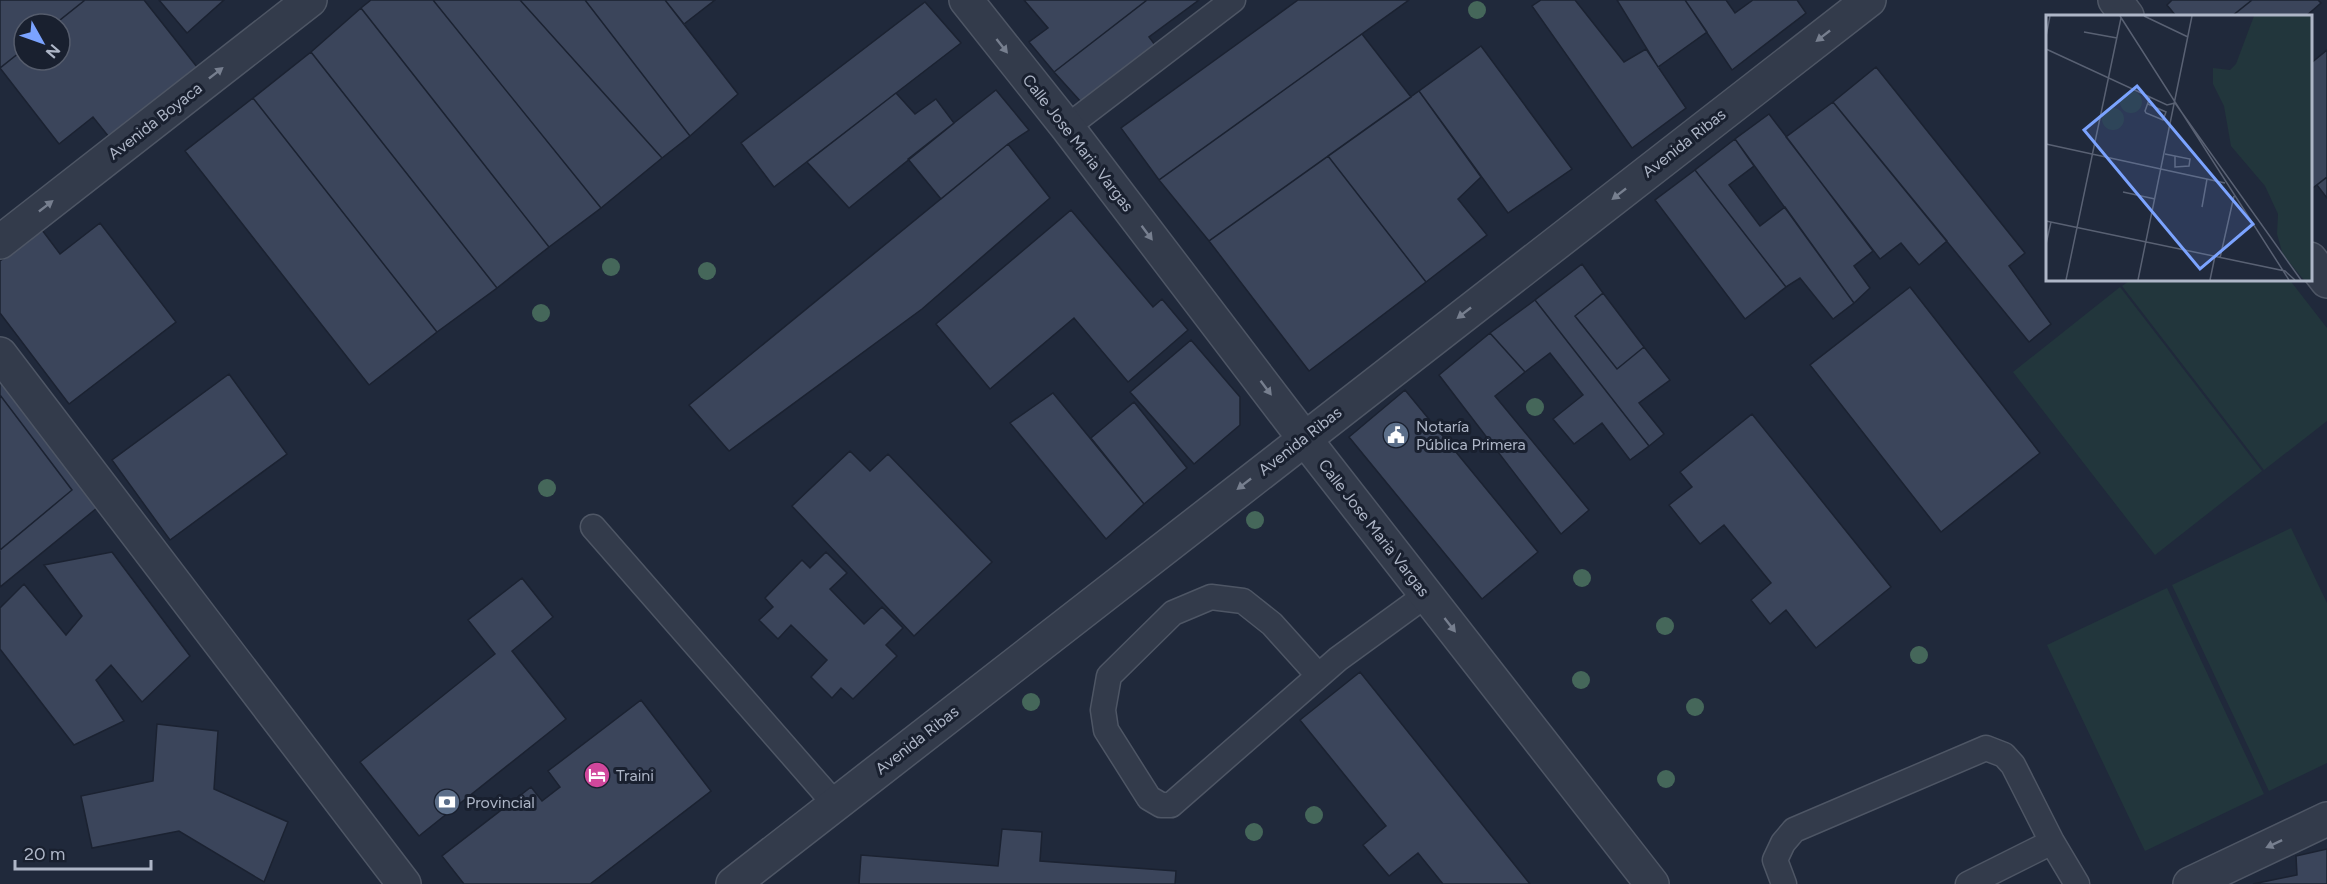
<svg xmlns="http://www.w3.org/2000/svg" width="2327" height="884" viewBox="0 0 2327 884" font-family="Figtree,sans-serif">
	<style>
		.green { fill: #22363c }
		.building { fill: #3b455b; stroke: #1b2231; stroke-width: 1.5 }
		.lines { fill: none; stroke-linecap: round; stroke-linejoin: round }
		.service-casing { stroke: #4e5665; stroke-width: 27 }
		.minor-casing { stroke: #4e5665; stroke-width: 36 }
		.service { stroke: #333b4b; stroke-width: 24 }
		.minor { stroke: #333b4b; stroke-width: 33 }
		.tree { fill: #45675a }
		.oneway { fill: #777f8f }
		.labels { text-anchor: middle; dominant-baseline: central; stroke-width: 6; stroke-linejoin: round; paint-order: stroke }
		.street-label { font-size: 16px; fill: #aeb6c7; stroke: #19202f }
		.poi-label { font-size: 16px; fill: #aeb6c7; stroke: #19202f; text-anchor: start }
		.inset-road { fill: none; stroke: #596173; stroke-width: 1.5 }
		.view { fill: #7ba3ff; fill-opacity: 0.15; stroke: #7ba3ff; stroke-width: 3 }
		.inset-edge { fill: none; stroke: #aeb6c7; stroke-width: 3 }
	</style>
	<rect width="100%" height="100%" fill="#20293b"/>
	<path class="green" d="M2132 279H2289L2327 328V421L2264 470 2122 286Z
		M2120 287 2262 471 2155 555 2013 372Z
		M2291 528 2327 603V763L2269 791 2172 585Z
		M2167 588 2264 794 2145 851 2047 645Z"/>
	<path class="building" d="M0 0H85L55 24H24V49L0 68Z
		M85 0H144L197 67 109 137 93 117 59 144 0 68 24 49V60H60V24H55Z
		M159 0H224L187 33Z
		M371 0H433L601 208 549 247 361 8Z
		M433 0H520L662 158 601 208Z
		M520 0H585L690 136 662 158Z
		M585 0H665L738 94 690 136Z
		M665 0H715L684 24Z
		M1024 0H1147L1054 72 1029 42 1048 28Z
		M1147 0H1199L1149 37 1158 49 1082 103 1054 72Z
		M1298 0H1409L1159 180 1121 128Z
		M1541 0H1575L1624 62 1646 49 1686 108 1632 148 1532 6Z
		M1617 0H1685L1707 32 1658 67Z
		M1685 0H1726L1735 13 1753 0H1797L1806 13 1732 70Z
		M2172 0H2252L2232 16H2176L2167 5Z
		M2252 0H2318L2321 3 2306 16H2232Z
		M925 2 961 43 774 187 741 143Z
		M361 8 549 247 497 288 311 52Z
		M1362 34 1411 97 1209 241 1159 180Z
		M1481 46 1572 169 1508 213 1419 91Z
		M2327 50V177L2310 190V64Z
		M311 52 497 288 437 332 253 98Z
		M1876 67 2025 253 2009 266 2051 324 2029 342 1833 102Z
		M996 90 1029 130 1008 144 941 199 908 159Z
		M1419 91 1481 177 1458 199 1487 235 1426 282 1328 156Z
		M896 93 915 114 936 99 954 123 849 208 807 162Z
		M253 98 437 332 369 385 185 151Z
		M1833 102 1947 241 1919 265 1901 243 1880 259 1786 137Z
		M1769 114 1873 251 1854 266 1870 288 1854 303 1735 139Z
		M1735 139 1754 166 1729 185 1760 226 1785 207 1854 303 1833 319 1800 278 1786 287 1695 170Z
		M1008 144 1050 198 922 309 729 451 689 405Z
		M1328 156 1426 282 1309 371 1209 241Z
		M1695 170 1786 287 1745 319 1655 200Z
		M2327 177V198L2317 185Z
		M1071 210 1153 307 1162 299 1188 330 1128 382 1074 318 990 389 936 324Z
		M100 223 176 322 69 404 0 313V261L42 230 60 254Z
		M1582 264 1603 293 1575 316 1617 369 1644 347 1670 380 1639 403 1664 434 1649 446 1535 300Z
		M1910 287 2040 453 1941 532 1810 365Z
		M1603 293 1644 347 1617 369 1575 316Z
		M1535 300 1649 446 1630 460 1602 423 1574 444 1553 419 1583 395 1550 353 1525 372 1490 333Z
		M1490 333 1525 372 1495 396 1589 510 1561 534 1439 375Z
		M1191 340 1240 397V425L1194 464 1130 392Z
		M229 374 287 454 170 540 112 460Z
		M0 381 97 508 0 587Z
		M1405 390 1538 552 1482 599 1349 437Z
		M1053 393 1144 504 1106 539 1010 423Z
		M0 395 72 490 0 550Z
		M1134 402 1187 468 1144 504 1091 438Z
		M1752 414 1891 587 1816 648 1786 610 1770 624 1751 600 1771 583 1724 525 1700 544 1669 505 1692 487 1680 472Z
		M850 451 870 471 888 454 992 562 914 636 792 506Z
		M112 552 190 656 142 702 111 665 96 680 124 721 74 745 0 649V608L24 584 66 635 82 616 44 565Z
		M826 552 847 573 830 589 864 624 882 607 903 628 886 645 897 656 853 699 841 688 832 698 811 677 827 660 791 625 778 639 759 620 773 607 765 598 802 560 810 568Z
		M522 578 553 617 512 651 566 719 419 836 360 762 495 654 468 620Z
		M1360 672 1530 884H1443L1418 853 1389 876 1363 845 1386 826 1300 720Z
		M641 700 711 791 590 884H464L442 856 531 787 542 801 560 787 548 771Z
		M157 724 218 731 214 789 288 822 264 882 179 831 92 848 81 796 153 781Z
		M1002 829 1042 832 1040 861 1176 871 1175 884H859L861 855 998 866Z
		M2327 849V884H2253L2297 875 2296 856Z"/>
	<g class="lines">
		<g class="service-casing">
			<path id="service" d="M1067 127 1233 0
				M593 527 835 804
				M1318 675 1272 624 1243 601 1211 597 1173 613 1109 676 1103 710 1106 730 1149 798 1161 805H1171L1338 659 1426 595
				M1784 884 1775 860 1783 843 1794 830 1986 748 2004 755 2013 765 2052 842 2077 884
				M1968 884 2052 842"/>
		</g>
		<g class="minor-casing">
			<path id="minor" d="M966 0 1067 127 1304 438 1652 884
				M2115 0 2127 16
				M0 242 310 0
				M2310 259 2327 281
				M0 354 404 884
				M733 884 1869 0
				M2190 884 2327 819"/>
		</g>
		<use href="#service" class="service"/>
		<use href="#minor" class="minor"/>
	</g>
	<g class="tree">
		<circle cx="1477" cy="10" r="9"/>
		<circle cx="611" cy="267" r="9"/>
		<circle cx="707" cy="271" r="9"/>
		<circle cx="541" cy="313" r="9"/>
		<circle cx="1535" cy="407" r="9"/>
		<circle cx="547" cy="488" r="9"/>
		<circle cx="1255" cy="520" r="9"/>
		<circle cx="1582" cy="578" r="9"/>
		<circle cx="1665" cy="626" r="9"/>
		<circle cx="1919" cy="655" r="9"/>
		<circle cx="1581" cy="680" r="9"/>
		<circle cx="1031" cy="702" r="9"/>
		<circle cx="1695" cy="707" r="9"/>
		<circle cx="1666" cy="779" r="9"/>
		<circle cx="1314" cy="815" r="9"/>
		<circle cx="1254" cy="832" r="9"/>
	</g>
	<defs><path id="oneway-solid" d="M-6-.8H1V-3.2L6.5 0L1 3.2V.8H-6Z" transform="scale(1.5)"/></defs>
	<g class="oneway">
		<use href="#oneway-solid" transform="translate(1823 36) rotate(142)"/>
		<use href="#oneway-solid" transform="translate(1002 46) rotate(52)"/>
		<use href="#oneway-solid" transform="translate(216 73) rotate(-38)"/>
		<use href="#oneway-solid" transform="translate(1619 194) rotate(142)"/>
		<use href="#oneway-solid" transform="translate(46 206) rotate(-38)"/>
		<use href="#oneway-solid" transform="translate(1147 233) rotate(53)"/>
		<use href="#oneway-solid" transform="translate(1464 313) rotate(142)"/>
		<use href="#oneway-solid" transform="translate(1266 388) rotate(53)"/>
		<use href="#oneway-solid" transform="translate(1244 484) rotate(142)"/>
		<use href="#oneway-solid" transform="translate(1450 625) rotate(52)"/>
		<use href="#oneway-solid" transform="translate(2274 844) rotate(155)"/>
	</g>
	<defs>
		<g id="civic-disc" transform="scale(1.35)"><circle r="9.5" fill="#5c6f8a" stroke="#19202f"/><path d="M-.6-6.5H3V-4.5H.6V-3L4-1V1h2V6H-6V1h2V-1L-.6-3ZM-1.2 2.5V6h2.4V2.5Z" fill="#fff"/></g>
		<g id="hotel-disc" transform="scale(1.35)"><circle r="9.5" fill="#d1479c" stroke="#19202f"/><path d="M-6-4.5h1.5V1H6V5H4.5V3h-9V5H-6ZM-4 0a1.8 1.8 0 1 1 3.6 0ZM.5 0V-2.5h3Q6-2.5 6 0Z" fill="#fff"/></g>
		<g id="bank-disc" transform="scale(1.35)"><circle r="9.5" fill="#5c6f8a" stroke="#19202f"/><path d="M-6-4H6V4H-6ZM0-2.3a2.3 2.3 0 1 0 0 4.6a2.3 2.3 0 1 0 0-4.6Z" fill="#fff"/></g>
	</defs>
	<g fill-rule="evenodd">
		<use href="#civic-disc" x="1396" y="435"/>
		<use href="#hotel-disc" x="597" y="775"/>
		<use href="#bank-disc" x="447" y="802"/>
	</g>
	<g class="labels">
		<g class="street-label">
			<text transform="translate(155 121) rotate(-38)">Avenida Boyaca</text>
			<text transform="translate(1078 143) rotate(52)">Calle Jose Maria Vargas</text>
			<text transform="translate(1684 143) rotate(-38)">Avenida Ribas</text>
			<text transform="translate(1300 441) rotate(-38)">Avenida Ribas</text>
			<text transform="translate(1374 528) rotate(52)">Calle Jose Maria Vargas</text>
			<text transform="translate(917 740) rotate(-38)">Avenida Ribas</text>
		</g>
		<g class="poi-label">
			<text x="1416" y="426">Notaría<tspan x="1416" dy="18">Pública Primera</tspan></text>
			<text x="616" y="775">Traini</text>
			<text x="466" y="802">Provincial</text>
		</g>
	</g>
	<g transform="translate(2046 15)">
		<rect width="266" height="266" fill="#20293b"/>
		<path d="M208 1H265V265H258L237 240 231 219 232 199 219 171 185 131 178 91 167 69V53L184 55 190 49ZM74 87a11 11 0 1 1 22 0a11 11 0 1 1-22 0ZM56 104a11 11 0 1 1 22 0a11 11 0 1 1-22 0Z" fill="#22363c"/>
		<path class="inset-road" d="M74 1 243 265M98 1 142 22M38 17 71 23M0 21 4 1M0 34 121 90 129 88M129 88 255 265M102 89 120 97 117 105 100 98 99 96 104 82M0 129 179 168M119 139 144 144 143 151 129 152V141M77 177 109 184M156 192 161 164M0 206 239 256 249 265M0 229 5 207M174 243 188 181M20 265 75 3M92 265 146 1M164 265 169 241"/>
		<path class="view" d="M91 71 207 209 154 254 38 115Z"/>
		<rect width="266" height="266" class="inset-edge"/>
	</g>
	<g transform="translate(42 42) rotate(130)"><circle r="28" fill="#19202f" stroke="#555c6c" stroke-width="1.5"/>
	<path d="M0-4.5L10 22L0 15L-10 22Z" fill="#7ba3ff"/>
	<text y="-9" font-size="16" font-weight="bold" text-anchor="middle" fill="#aeb6c7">N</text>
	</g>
	<path d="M15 860v9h136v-9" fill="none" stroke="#aeb6c7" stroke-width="3"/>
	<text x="24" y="860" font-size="18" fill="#aeb6c7" stroke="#19202f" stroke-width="4.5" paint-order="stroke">20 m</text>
</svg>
